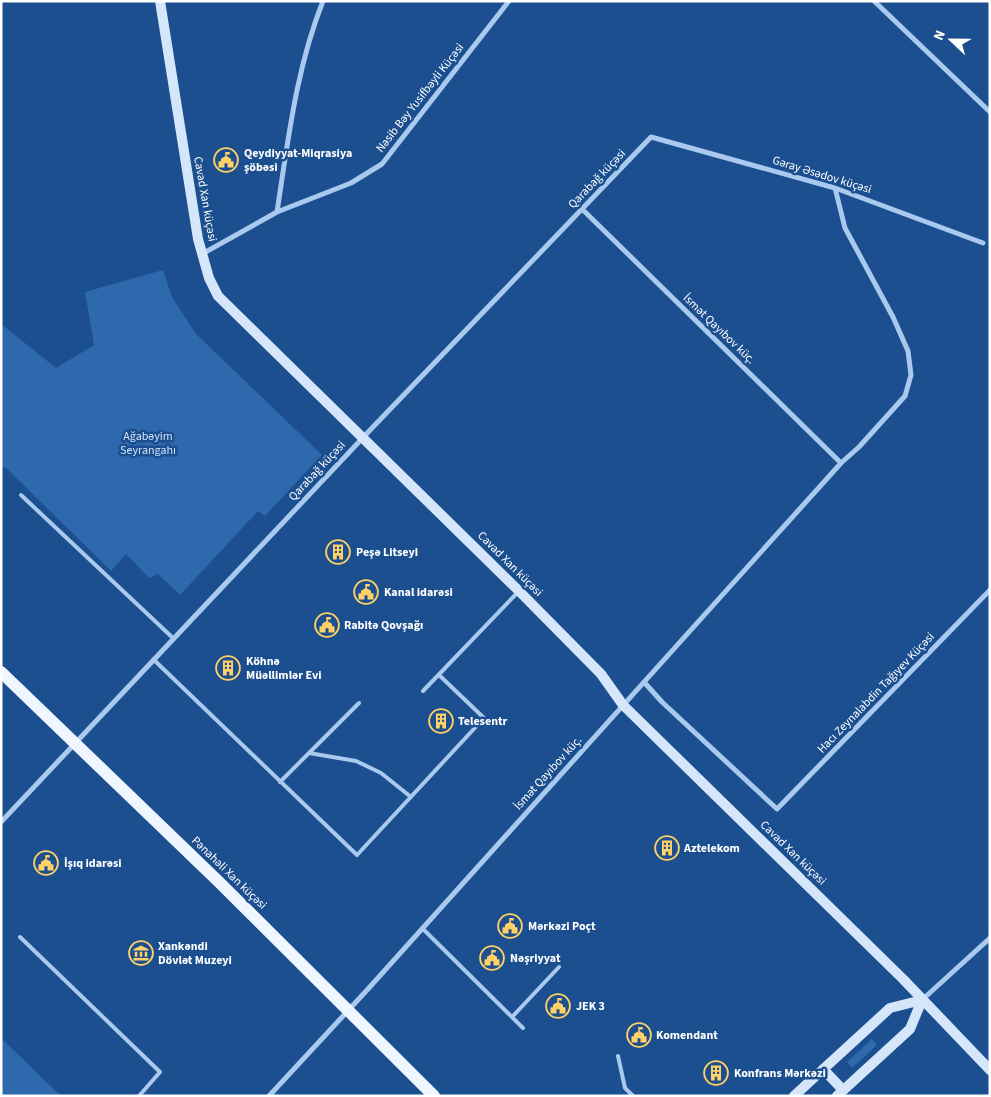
<svg xmlns="http://www.w3.org/2000/svg" width="991" height="1097" viewBox="0 0 991 1097" font-family="'Source Sans 3',sans-serif">
	<style>
		.green { fill: #2e69ad }
		.lines { fill: none; stroke-linecap: round; stroke-linejoin: round }
		.lane { stroke: #a9c9ee; stroke-width: 4 }
		.street { stroke: #a9c9ee; stroke-width: 5 }
		.secondary { stroke: #d6e6fa; stroke-width: 10 }
		.primary { stroke: #f0f6ff; stroke-width: 12 }
		.labels { text-anchor: middle; dominant-baseline: central; stroke-width: 5; stroke-linejoin: round; paint-order: stroke }
		.street-label { font-size: 12px; fill: #fff; stroke: #1b4f8f }
		.poi-label { font-size: 12px; font-weight: bold; fill: #fff; stroke: #1b4f8f; text-anchor: start }
		.park-label { font-size: 12px; fill: #cfe3fa; stroke: #1b4f8f }
	</style>
	<rect width="100%" height="100%" fill="#1b4f8f"/>
	<path class="green" d="M163 270 172 297 196 334 322 455 265 516 258 511 180 595 158 574 149 578 126 554 111 571 5 467 1 468V324L56 368 94 345 85 292Z
		M1 1038 61 1096H1Z
		M872 1039 877 1045 852 1068 847 1062Z"/>
	<g class="lines">
		<path class="lane" d="M21 495 174 639
			M154 660 357 855 484 718 439 675
			M423 691 518 592
			M309 753 359 703
			M280 782 309 753 356 761 381 773 411 797
			M422 928 523 1028
			M20 937 160 1072 139 1096
			M512 1017 559 967
			M618 1056 625 1088 633 1096"/>
		<path class="street" d="M874 1 990 112
			M582 209 841 463
			M277 212C288 141 296 69 323 1
			M202 254 277 212 351 183 382 164 509 1
			M644 682 662 702 777 809 990 590
			M1 822 373 427 651 137 835 188 983 243
			M923 999 990 938
			M269 1096 368 989 841 463 859 447 905 396 911 375 908 351 893 317 845 228 835 188"/>
		<path class="secondary" d="M160 1 198 239 209 278 218 296 519 591 601 674 623 705 903 979 990 1070
			M823 1069 843 1090
			M794 1096 890 1008 922 1000
			M837 1096 910 1029 922 1000"/>
		<path class="primary" d="M1 672 219 882 434 1096"/>
	</g>
	<defs>
		<g id="civic-ring" transform="scale(1.25)"><circle r="9.5" fill="#1b4f8f" stroke="#ffd166" stroke-width="1.5"/><path d="M-.6-6.5H3V-4.5H.6V-3L4-1V1h2V6H-6V1h2V-1L-.6-3ZM-1.2 2.5V6h2.4V2.5Z" fill="#ffd166"/></g>
		<g id="building-ring" transform="scale(1.25)"><circle r="9.5" fill="#1b4f8f" stroke="#ffd166" stroke-width="1.5"/><path d="M-4-6H4V6H1V3H-1V6H-4ZM-2.5-4.3h1.7v1.8h-1.7ZM.8-4.3h1.7v1.8H.8ZM-2.5-1h1.7V.8h-1.7ZM.8-1h1.7V.8H.8Z" fill="#ffd166"/></g>
		<g id="museum-ring" transform="scale(1.25)"><circle r="9.5" fill="#1b4f8f" stroke="#ffd166" stroke-width="1.5"/><path d="M0-6L6-3V-2H-6V-3ZM-5-1h2V3h-2ZM-1-1h2V3h-2ZM3-1h2V3H3ZM-6 4H6V6H-6Z" fill="#ffd166"/></g>
	</defs>
	<g fill-rule="evenodd">
		<use href="#civic-ring" x="226" y="160"/>
		<use href="#building-ring" x="338" y="552"/>
		<use href="#civic-ring" x="366" y="592"/>
		<use href="#civic-ring" x="327" y="625"/>
		<use href="#building-ring" x="228" y="668"/>
		<use href="#building-ring" x="441" y="721"/>
		<use href="#building-ring" x="667" y="848"/>
		<use href="#civic-ring" x="46" y="863"/>
		<use href="#civic-ring" x="510" y="926"/>
		<use href="#museum-ring" x="141" y="953"/>
		<use href="#civic-ring" x="492" y="958"/>
		<use href="#civic-ring" x="558" y="1006"/>
		<use href="#civic-ring" x="639" y="1035"/>
		<use href="#building-ring" x="716" y="1073"/>
	</g>
	<g class="labels">
		<g class="street-label">
			<text transform="translate(420 98) rotate(-52)">Nəsib Bəy Yusifbəyli Küçəsi</text>
			<text transform="translate(822 175) rotate(17)">Gəray Əsədov küçəsi</text>
			<text transform="translate(597 179) rotate(-46)">Qarabağ küçəsi</text>
			<text transform="translate(205 199) rotate(80)">Cavad Xan küçəsi</text>
			<text transform="translate(719 329) rotate(44)">İsmət Qayıbov küç.</text>
			<text transform="translate(317 471) rotate(-47)">Qarabağ küçəsi</text>
			<text transform="translate(510 564) rotate(45)">Cavad Xan küçəsi</text>
			<text transform="translate(876 693) rotate(-46)">Hacı Zeynalabdin Tağıyev Küçəsi</text>
			<text transform="translate(548 773) rotate(-48)">İsmət Qayıbov küç.</text>
			<text transform="translate(793 853) rotate(44)">Cavad Xan küçəsi</text>
			<text transform="translate(229 873) rotate(44)">Pənahəli Xan küçəsi</text>
		</g>
		<g class="poi-label">
			<text x="244" y="153">Qeydiyyat-Miqrasiya<tspan x="244" dy="14">şöbəsi</tspan></text>
			<text x="356" y="552">Peşə Litseyi</text>
			<text x="384" y="592">Kanal idarəsi</text>
			<text x="344" y="625">Rabitə Qovşağı</text>
			<text x="246" y="661">Köhnə<tspan x="246" dy="14">Müəllimlər Evi</tspan></text>
			<text x="458" y="721">Telesentr</text>
			<text x="684" y="848">Aztelekom</text>
			<text x="64" y="863">İşıq idarəsi</text>
			<text x="528" y="926">Mərkəzi Poçt</text>
			<text x="158" y="946">Xankəndi<tspan x="158" dy="14">Dövlət Muzeyi</tspan></text>
			<text x="510" y="958">Nəşriyyat</text>
			<text x="576" y="1006">JEK 3</text>
			<text x="656" y="1035">Komendant</text>
			<text x="734" y="1073">Konfrans Mərkəzi</text>
		</g>
		<g class="park-label">
			<text x="148" y="436">Ağabəyim<tspan x="148" dy="14">Seyrangahı</tspan></text>
		</g>
	</g>
	<rect width="991" height="1097" fill="none" stroke="#ffffff" stroke-width="5"/>
	<g transform="translate(951 40) rotate(292)" stroke="#1b4f8f" stroke-width="4" paint-order="stroke">
	<path d="M0-4L9 19L0 12L-9 19Z" fill="#ffffff"/>
	<text y="-8" font-size="14" font-weight="bold" text-anchor="middle" fill="#ffffff">N</text>
	</g>
</svg>
